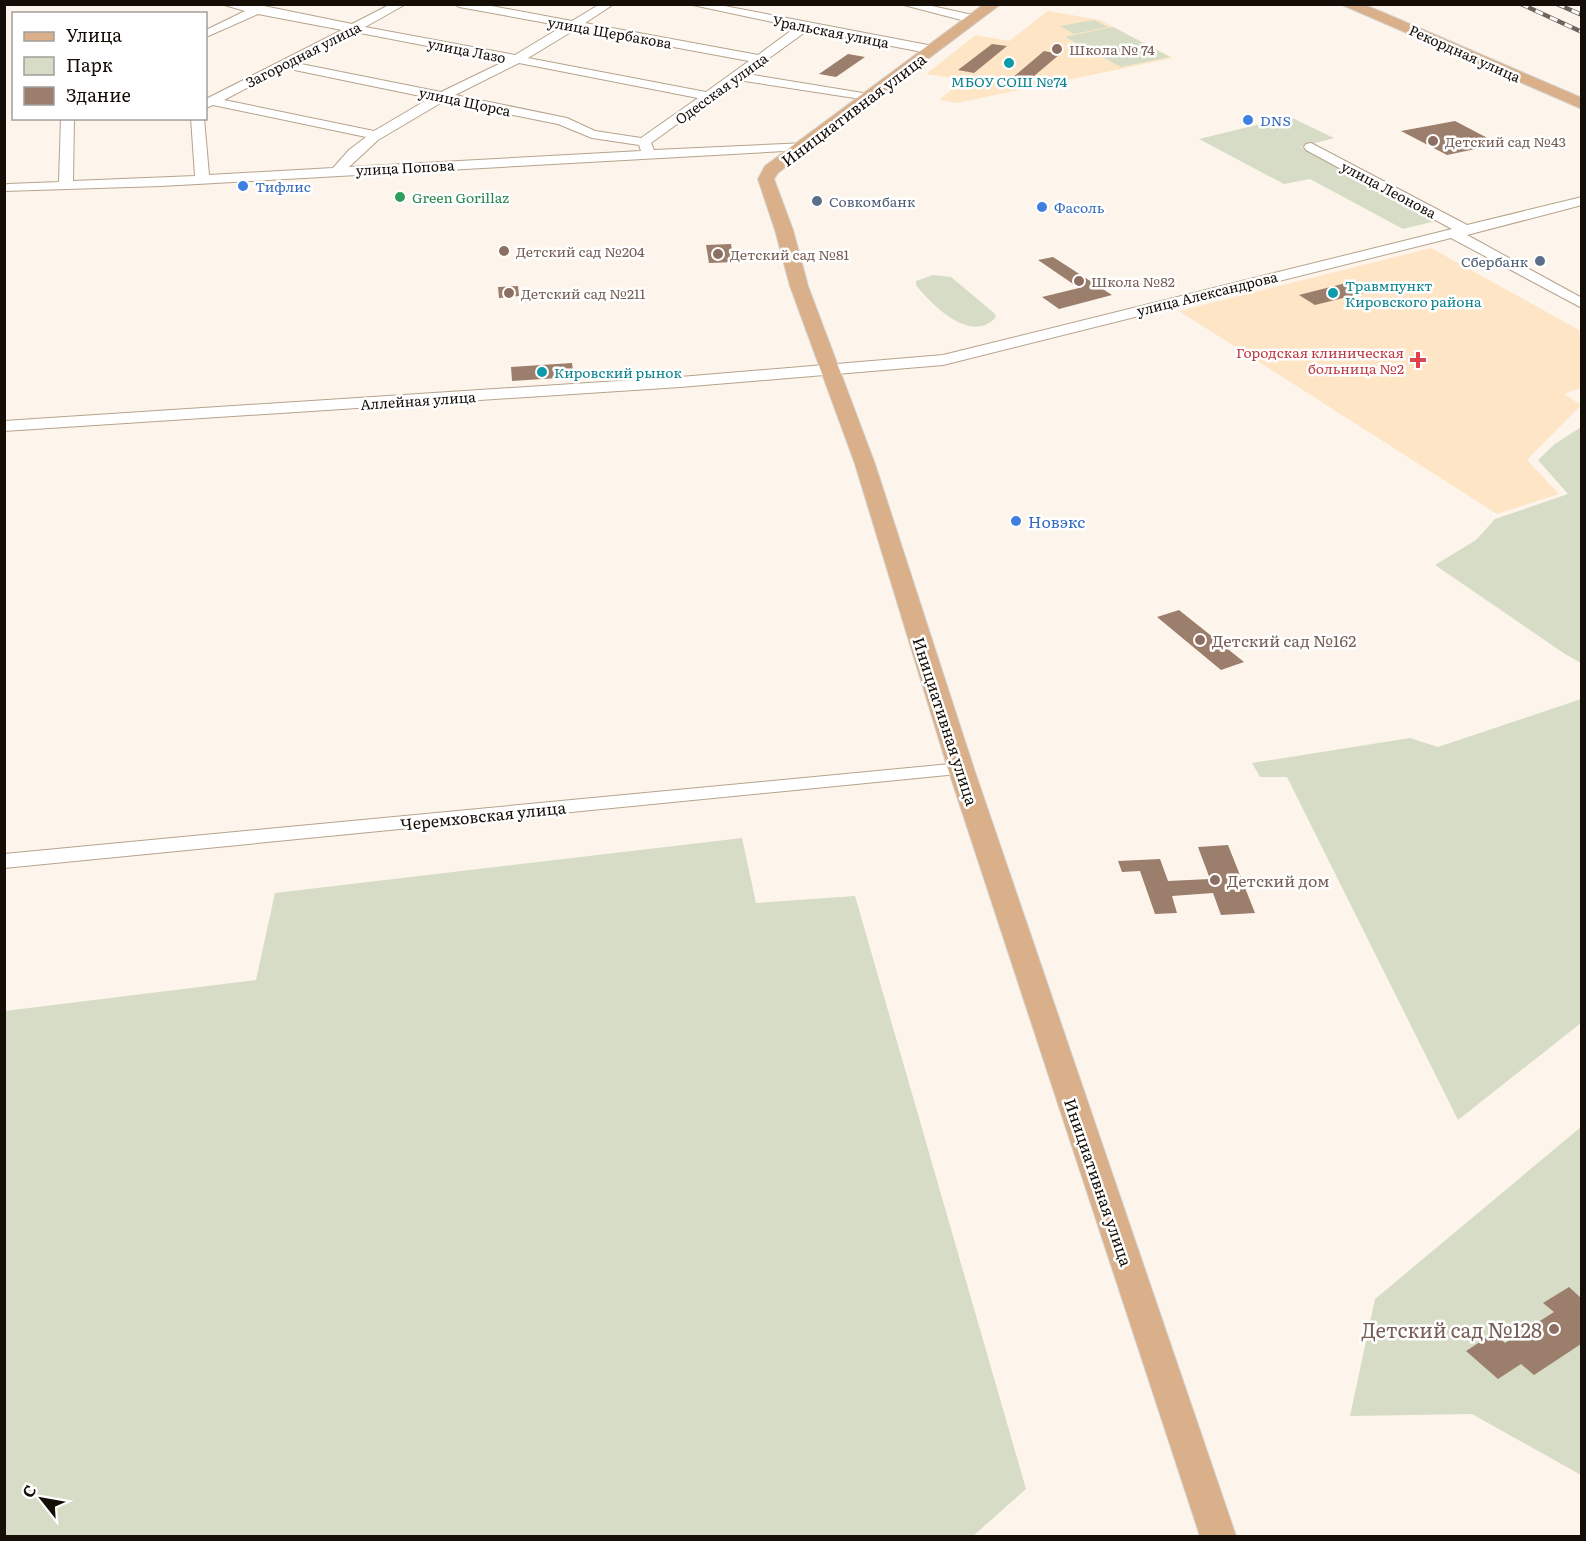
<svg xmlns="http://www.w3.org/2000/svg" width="1586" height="1541" viewBox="0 0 1586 1541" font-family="Literata,serif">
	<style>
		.built { fill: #fee5c6 }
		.green { fill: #d6dcc5 }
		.building { fill: #9b7e6c }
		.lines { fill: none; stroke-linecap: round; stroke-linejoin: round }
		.minor-casing { stroke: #b6a38c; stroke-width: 2 }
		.major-casing { stroke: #d5d4d2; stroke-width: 2 }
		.minor { fill: #fff; fill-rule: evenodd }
		.major { fill: #d9b08a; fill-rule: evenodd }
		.rail-casing { stroke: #6c655c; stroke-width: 4.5 }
		.rail { stroke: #fff; stroke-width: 3; stroke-dasharray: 8; stroke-linecap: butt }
		.education-dot { fill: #8d6e63; stroke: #fff; stroke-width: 2 }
		.culture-dot { fill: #0f9aa8; stroke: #fff; stroke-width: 2 }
		.shop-dot { fill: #3f7fe0; stroke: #fff; stroke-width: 2 }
		.leisure-dot { fill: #2e9e5b; stroke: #fff; stroke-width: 2 }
		.service-dot { fill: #5c6f8a; stroke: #fff; stroke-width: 2 }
		.health-dot { fill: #e0444e; stroke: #fff; stroke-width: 2 }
		.labels { text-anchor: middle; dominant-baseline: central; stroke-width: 5; stroke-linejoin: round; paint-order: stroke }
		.far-street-label { font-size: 14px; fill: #150e06; stroke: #fff }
		.far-education-label { font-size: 14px; fill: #785e54; stroke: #fff; text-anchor: start }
		.far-culture-label { font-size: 14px; fill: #0d838f; stroke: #fff; text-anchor: start }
		.far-shop-label { font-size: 14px; fill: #366cbe; stroke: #fff; text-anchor: start }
		.far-leisure-label { font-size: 14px; fill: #27864d; stroke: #fff; text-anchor: start }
		.far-service-label { font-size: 14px; fill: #4e5e75; stroke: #fff; text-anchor: start }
		.far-health-label { font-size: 14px; fill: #be3a42; stroke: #fff; text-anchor: end }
		.street-label { font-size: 16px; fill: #150e06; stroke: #fff }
		.shop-label { font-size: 16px; fill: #366cbe; stroke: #fff; text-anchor: start }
		.education-label { font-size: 16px; fill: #785e54; stroke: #fff; text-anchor: start }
		.near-education-label { font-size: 20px; fill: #785e54; stroke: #fff; text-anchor: end }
	</style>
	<rect width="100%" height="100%" fill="#fdf5eb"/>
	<path class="built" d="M1048 11 1100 20 1173 58 957 103 939 100 963 80 926 74 976 35 1009 41Z
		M1431 248 1581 331V388L1564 394 1581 405 1527 460 1559 494 1497 514 1179 311Z"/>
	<path class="green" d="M1094 20 1108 27 1074 34 1060 26Z
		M1113 27 1170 57 1121 67 1065 37Z
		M1290 117 1334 138 1301 147 1440 220 1403 229 1310 179 1284 184 1199 139Z
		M933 275 951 277 994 313 996 317C971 345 932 305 916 285V281Z
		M1581 427V663L1565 654 1435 565 1476 540 1495 519 1568 494 1538 460 1555 444Z
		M1581 699V1023L1458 1120 1287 777H1260L1252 763 1410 738 1438 747Z
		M742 838 756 903 855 896 1026 1489 973 1536H5V1011L256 980 275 893Z
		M1581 1127V1475L1472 1414 1350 1416 1375 1299Z"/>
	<path class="building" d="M992 44 1007 46 974 73 958 70Z
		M1044 51 1060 54 1027 82 1011 79Z
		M848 54 865 57 836 77 819 74Z
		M1455 121 1499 144 1447 155 1401 131Z
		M731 244 734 262 709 263 706 245Z
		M1053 257 1112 295 1059 309 1042 297 1079 288 1038 260Z
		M1350 282 1367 292 1315 305 1299 295Z
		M518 286 519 296 499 298 498 287Z
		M572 363 574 377 512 381 511 367Z
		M1179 610 1244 662 1221 670 1157 617Z
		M1228 845 1255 913 1221 915 1213 893 1172 896 1177 913 1155 914 1140 871 1122 872 1118 861 1160 859 1168 881 1210 879 1198 847Z
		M1569 1287 1581 1298V1344L1534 1375 1521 1364 1498 1379 1466 1351 1494 1333 1505 1343 1554 1312 1543 1303Z"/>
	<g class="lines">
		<g class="minor-casing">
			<path id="minor" d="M221 4 259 5 352 24 391 4H406L365 27 515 55 563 26 459 7 454 4H481L572 21 600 4H614L585 23 758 55 796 27 688 4H714L933 46 939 50 933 54 808 30 747 74 869 94 875 98 874 101 738 80 651 143 654 150 807 143 809 146 807 149 802 150 161 186 4 191V185L8 184 59 182 61 118H74L73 181 195 176 191 118H204L209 175 333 168 349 150 366 137 213 105 206 108V99L342 30 258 14 206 37V30L245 11ZM576 29 749 61 706 92 528 58ZM355 32 505 61 441 92 296 63ZM519 63 698 98 641 138 595 131 567 118 455 95ZM285 68 430 98 374 131 224 100ZM444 101 558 124 592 138 639 145 641 151 349 167 378 140Z
				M900 4H923L977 16 979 19 973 23Z
				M1311 143 1467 225 1582 197V205L1467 235 1582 298V308L1451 238 943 365 680 387 4 431V421L680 377 943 355 1452 229 1306 150 1304 147 1306 144Z
				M961 763 968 765 971 769 968 773 4 868V854Z"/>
		</g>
		<g class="major-casing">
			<path id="major" d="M984 4H1001L808 149 778 173 774 179 793 230 808 286 875 464 974 769 1236 1536H1200L948 769 855 464 790 286 775 230 758 179 765 166Z
				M1340 4H1362L1382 12 1582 98V109Z"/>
		</g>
		<use href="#minor" class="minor"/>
		<use href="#major" class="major"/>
		<g class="rail-casing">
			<path id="rail" d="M1521 4 1582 32
				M1557 4 1582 15"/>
		</g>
		<use href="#rail" class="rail"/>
	</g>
	<g class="education-dot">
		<circle cx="1057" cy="49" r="6"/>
		<circle cx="1433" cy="141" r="6"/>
		<circle cx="504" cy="251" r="6"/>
		<circle cx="718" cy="254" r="6"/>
		<circle cx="1079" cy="281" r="6"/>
		<circle cx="509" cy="293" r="6"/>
		<circle cx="1200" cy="640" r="6"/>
		<circle cx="1215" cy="880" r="6"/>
		<circle cx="1554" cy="1329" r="6"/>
	</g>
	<g class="culture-dot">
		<circle cx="1009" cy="63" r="6"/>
		<circle cx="1333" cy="293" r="6"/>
		<circle cx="542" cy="372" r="6"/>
	</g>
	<g class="shop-dot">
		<circle cx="1248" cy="120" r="6"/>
		<circle cx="243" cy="186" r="6"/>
		<circle cx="1042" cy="207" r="6"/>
		<circle cx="1016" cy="521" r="6"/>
	</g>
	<circle class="leisure-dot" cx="400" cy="197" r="6"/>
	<g class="service-dot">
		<circle cx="817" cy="201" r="6"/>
		<circle cx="1540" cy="261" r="6"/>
	</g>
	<path class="health-dot" d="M1415 351h6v6h6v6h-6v6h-6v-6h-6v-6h6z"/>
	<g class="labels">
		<g class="far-street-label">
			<text transform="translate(831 31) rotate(11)">Уральская улица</text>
			<text transform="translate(610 32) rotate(10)">улица Щербакова</text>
			<text transform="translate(467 50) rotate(11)">улица Лазо</text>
			<text transform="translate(1465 53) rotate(24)">Рекордная улица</text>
			<text transform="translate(303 54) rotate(-27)">Загородная улица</text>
			<text transform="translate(721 88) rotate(-36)">Одесская улица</text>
			<text transform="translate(465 101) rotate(12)">улица Щорса</text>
			<text transform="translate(405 167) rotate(-3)">улица Попова</text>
			<text transform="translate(1389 189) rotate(28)">улица Леонова</text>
			<text transform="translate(1207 293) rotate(-14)">улица Александрова</text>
			<text transform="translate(418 400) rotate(-4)">Аллейная улица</text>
		</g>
		<g class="far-education-label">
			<text x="1069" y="49">Школа № 74</text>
			<text x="1445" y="141">Детский сад №43</text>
			<text x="516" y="251">Детский сад №204</text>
			<text x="730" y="254">Детский сад №81</text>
			<text x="1091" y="281">Школа №82</text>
			<text x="521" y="293">Детский сад №211</text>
		</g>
		<g class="far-culture-label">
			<text x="1009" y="81" text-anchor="middle">МБОУ СОШ №74</text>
			<text x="1345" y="285">Травмпункт<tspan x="1345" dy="16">Кировского района</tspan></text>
			<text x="554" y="372">Кировский рынок</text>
		</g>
		<g class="far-shop-label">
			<text x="1260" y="120">DNS</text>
			<text x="255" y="186">Тифлис</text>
			<text x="1054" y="207">Фасоль</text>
		</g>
		<g class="far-leisure-label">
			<text x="412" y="197">Green Gorillaz</text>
		</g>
		<g class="far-service-label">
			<text x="829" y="201">Совкомбанк</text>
			<text x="1528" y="261" text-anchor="end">Сбербанк</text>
		</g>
		<g class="far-health-label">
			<text x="1404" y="352">Городская клиническая<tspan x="1404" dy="16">больница №2</tspan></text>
		</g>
		<g class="street-label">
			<text transform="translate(853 109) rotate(-37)">Инициативная улица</text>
			<text transform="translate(946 721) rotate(72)">Инициативная улица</text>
			<text transform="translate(483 815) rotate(-6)">Черемховская улица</text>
			<text transform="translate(1099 1182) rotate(71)">Инициативная улица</text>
		</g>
		<g class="shop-label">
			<text x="1028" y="521">Новэкс</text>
		</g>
		<g class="education-label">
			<text x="1212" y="640">Детский сад №162</text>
			<text x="1227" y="880">Детский дом</text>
		</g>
		<g class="near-education-label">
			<text x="1542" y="1329">Детский сад №128</text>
		</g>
	</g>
	<rect width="1586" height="1541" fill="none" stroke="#150e06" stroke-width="12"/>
	<rect x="12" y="12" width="195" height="108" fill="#ffffff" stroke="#a19f9b" stroke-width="1.5"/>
	<rect x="24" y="32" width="30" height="9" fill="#d9b08a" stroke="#a19f9b" stroke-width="1.5"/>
	<text x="66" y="42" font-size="18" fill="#150e06">Улица</text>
	<rect x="24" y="57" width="30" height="18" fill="#d6dcc5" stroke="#a19f9b" stroke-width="1.5"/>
	<text x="66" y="72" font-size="18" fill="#150e06">Парк</text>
	<rect x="24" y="87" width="30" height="18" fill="#9b7e6c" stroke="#a19f9b" stroke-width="1.5"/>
	<text x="66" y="102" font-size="18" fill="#150e06">Здание</text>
	<g transform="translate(42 1499) rotate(301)" stroke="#ffffff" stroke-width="4.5" paint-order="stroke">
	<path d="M0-4.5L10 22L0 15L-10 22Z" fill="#150e06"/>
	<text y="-9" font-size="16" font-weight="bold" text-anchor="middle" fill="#150e06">С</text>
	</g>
</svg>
